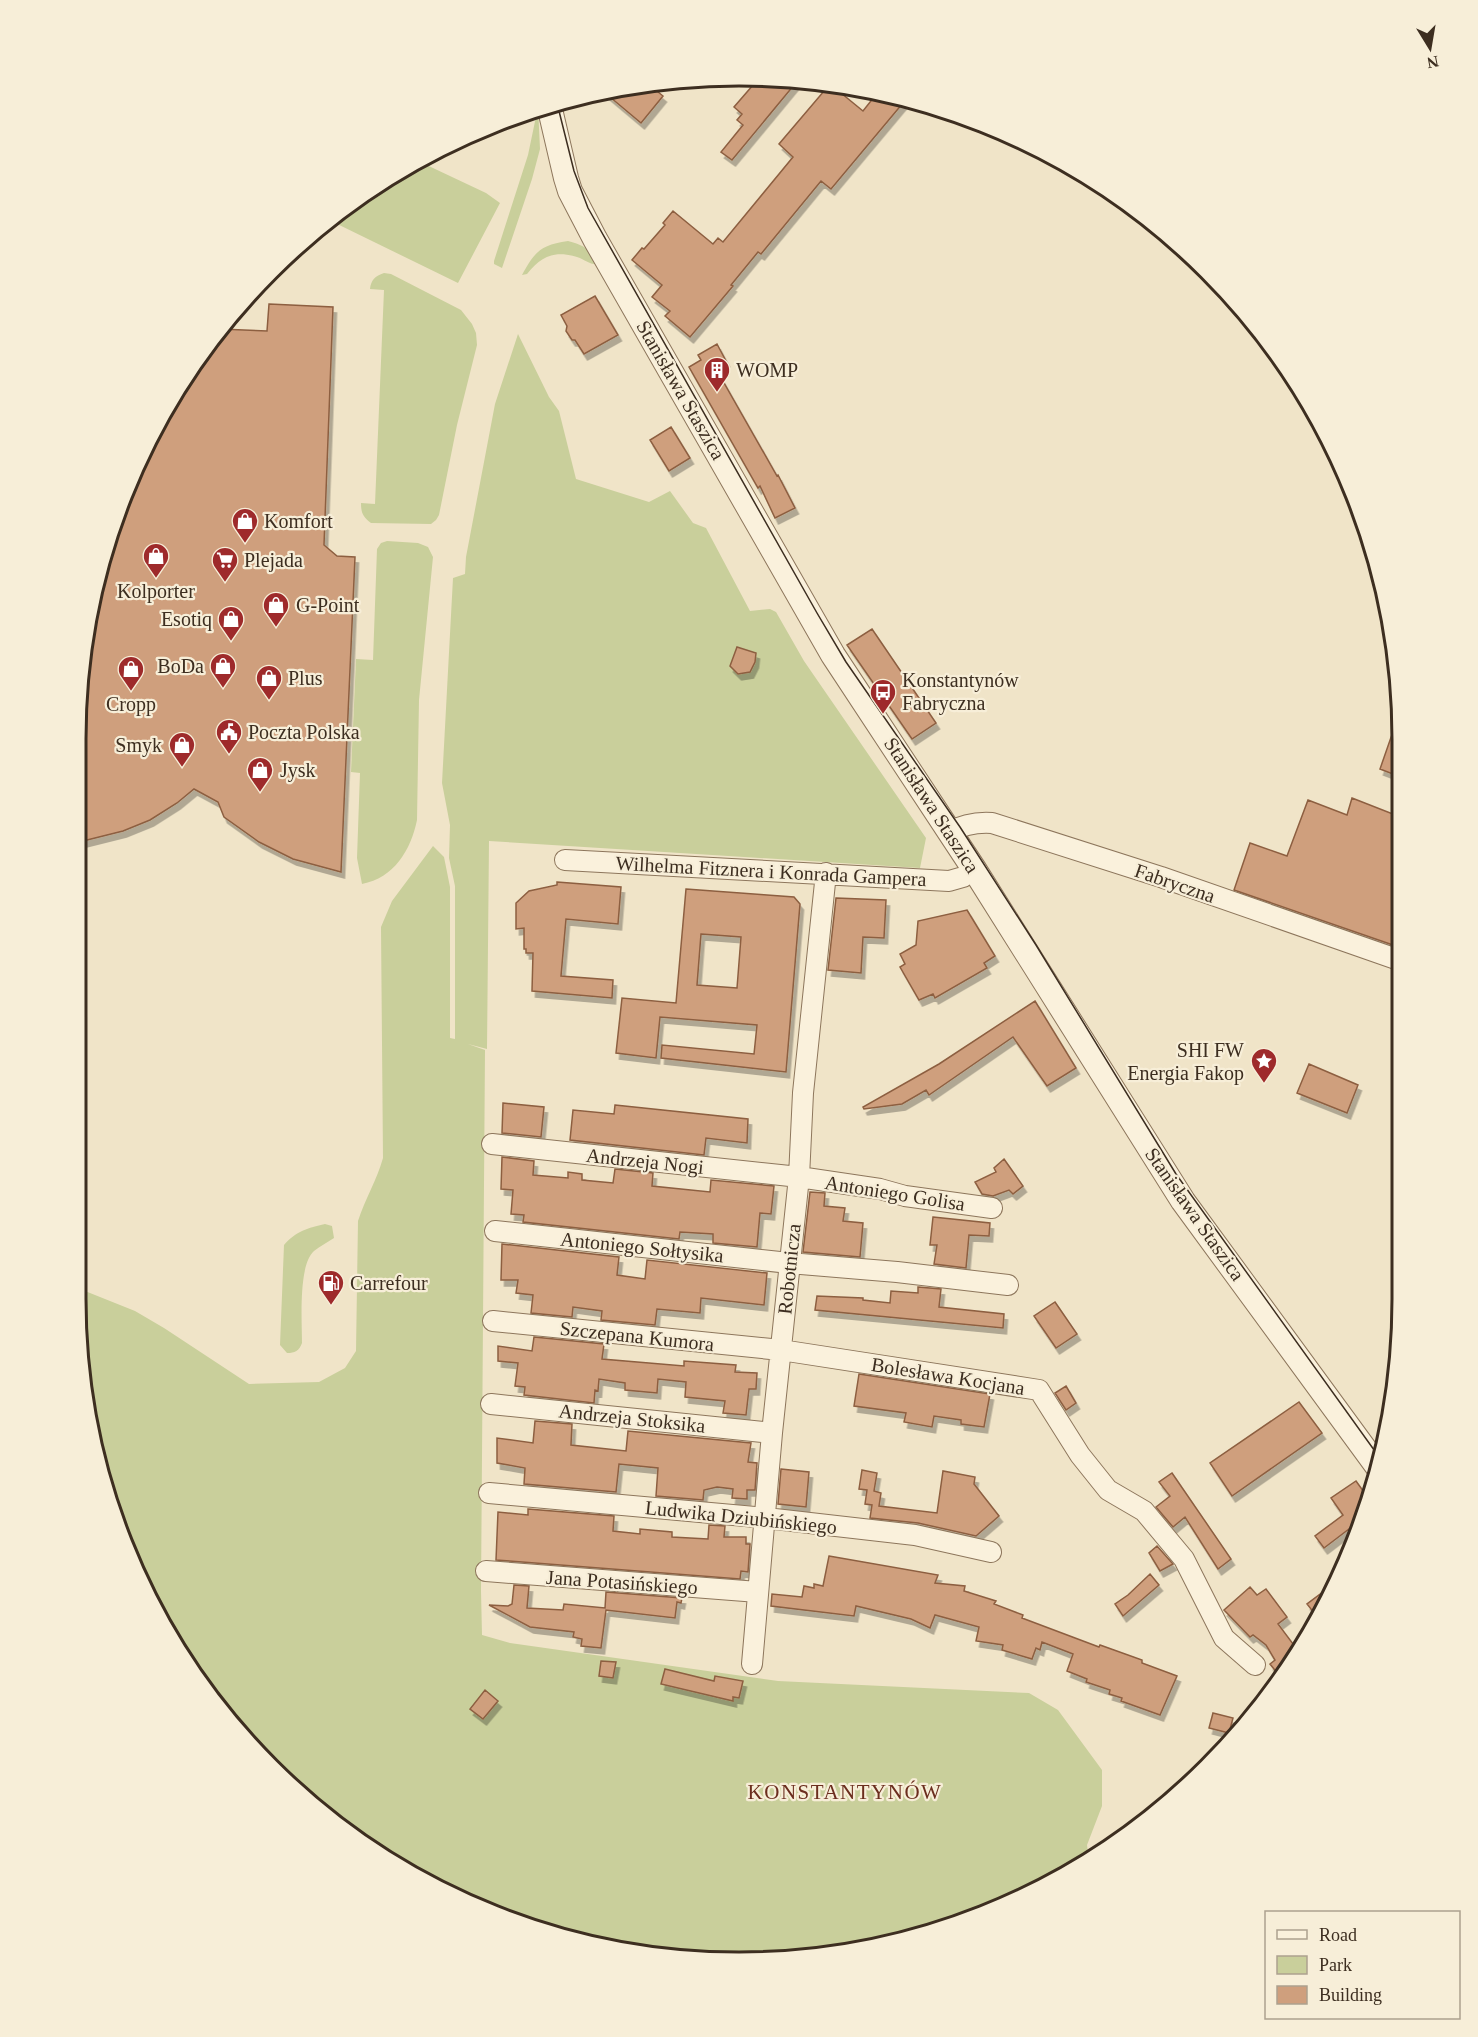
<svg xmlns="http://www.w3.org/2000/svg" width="1478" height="2037" viewBox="0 0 1478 2037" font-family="Georgia,serif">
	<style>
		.green { fill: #c9cf9b }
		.building { fill: #cf9f7d; stroke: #8d5f41; stroke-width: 1.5; fill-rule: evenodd; filter: url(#shadow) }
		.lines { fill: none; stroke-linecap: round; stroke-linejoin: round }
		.minor-casing { stroke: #8d765c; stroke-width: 22 }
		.tertiary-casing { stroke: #8d765c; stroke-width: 26 }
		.minor { stroke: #faf1dc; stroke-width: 20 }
		.tertiary { stroke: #faf1dc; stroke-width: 24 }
		.tram { stroke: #3d2e20; stroke-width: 1.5 }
		.labels { text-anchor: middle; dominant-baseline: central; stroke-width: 4.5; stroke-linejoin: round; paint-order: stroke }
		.poi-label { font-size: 20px; fill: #3d2e20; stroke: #f7eed8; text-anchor: start }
		.street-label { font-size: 20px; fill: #3d2e20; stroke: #f7eed8 }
		.neighbourhood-label { font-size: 21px; letter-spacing: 1.5px; fill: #6b2e1e; stroke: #f7eed8 }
		.rim { fill: none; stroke: #3d2e20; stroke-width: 3 }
	</style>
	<defs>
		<filter id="shadow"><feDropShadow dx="3.5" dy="6" stdDeviation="0" flood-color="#0004"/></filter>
	</defs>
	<rect width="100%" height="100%" fill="#f0e4c8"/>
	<path class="green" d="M538 107 540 149 532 179 502 268 494 264V261L528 155Z
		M416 160 486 193 500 203 458 283 329 220 407 164Z
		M568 241C584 245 591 250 599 264 589 265 586 260 577 257 555 250 541 256 527 274L522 275C535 251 541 245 568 241Z
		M384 273 391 274 461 310 472 324 476 333 477 345 457 425 439 515 436 520 431 524 371 523C363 517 361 513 361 503L375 504 384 290 370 289C371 280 375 276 384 273Z
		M518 334 549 397 559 411 576 479 649 502 670 491 693 523 706 528 750 611 770 609 776 612 804 661 926 838 920 868 489 841 487 1049 468 1044 485 1050 481 1591 482 1635 510 1643 778 1681 1029 1693 1058 1710 1102 1770V1806L1087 1845 1089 1860 993 1911 825 1956H652L567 1939 446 1894 301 1797 187 1667 126 1552 98 1470 75 1298V1222H80V1289L135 1311 164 1328 249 1384 319 1382 345 1368 356 1351 358 1221C365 1199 377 1180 383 1158L381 927 392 901 433 846 444 857 450 887V1038L455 1039V886L449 858 450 825 442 783 453 578 465 574 466 557 495 404Z
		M387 541 418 543 428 547 433 557 419 700 417 820C411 850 394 878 362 884L357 858 360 773 351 772 356 659 373 660 377 549 381 543Z
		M325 1224 332 1226 334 1238C328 1242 320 1246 314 1251 298 1265 302 1322 302 1343 299 1351 295 1353 287 1353L280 1345 284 1245C296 1231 308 1228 325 1224Z"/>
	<path class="building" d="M783 76 799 79 732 160 721 152 743 125 737 120 742 114 734 107 760 77Z
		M646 82 663 96 641 123 604 92Z
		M830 84 863 111 878 92 908 97 831 189 821 181 761 254 758 252 731 285 733 286 690 337 665 316 670 311 652 297 662 285 632 260 642 248 644 249 665 225 663 223 673 211 713 244 718 238 723 242 793 157 779 144Z
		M595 296 618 335 584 354 575 340H572L566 331 567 326 561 315Z
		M269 304 333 307 324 545 337 556 355 557 341 872 293 859 259 842 224 817 218 802 194 789 177 803 150 820 123 831 75 843V739L88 609 125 485 164 407 220 329 267 331Z
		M717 344 726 361 715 367 777 476 778 475 795 508 775 518 760 486 758 488 689 367 701 360 698 355Z
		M671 427 690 458 669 471 650 440Z
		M872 629 936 723 912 739 847 645Z
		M737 647 756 653 755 662 750 672 738 674 730 666Z
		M1396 723H1398V776L1380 769Z
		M1352 798 1398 816 1399 927 1393 945 1234 890 1250 843 1287 856 1308 800 1347 815Z
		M557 882 621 887 618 924 566 919 561 976 613 980 612 998 532 991 533 953H526V949H524V928L516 929V903L529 891 557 885Z
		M686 889 794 897 800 904 786 1072 661 1058 662 1045 754 1054 757 1025 660 1017 656 1058 616 1053 622 998 676 1003ZM701 934 741 937 737 988 697 985Z
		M836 898 886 900 884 938 863 937 861 973 828 970Z
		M967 910 995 956 984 963 987 968 935 998 933 994 919 1000 900 967 905 964 900 954 916 945 918 921Z
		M1035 1001 1076 1068 1047 1086 1013 1037 929 1095 926 1090 902 1104 864 1109 863 1107 939 1064Z
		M1309 1064 1358 1085 1347 1113 1297 1093Z
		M503 1103 544 1107 541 1137 502 1133Z
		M615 1105 748 1119 747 1143 706 1138 704 1155 570 1140 573 1110 614 1114Z
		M502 1157 534 1161 533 1175 568 1178V1172L582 1174V1180L613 1183 615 1169 653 1173 652 1186 710 1192 711 1180 774 1186 771 1214 760 1213 757 1247 713 1243V1234L680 1232 679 1239 523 1222 524 1215 511 1214 513 1190 501 1189Z
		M1004 1159 1023 1186 1013 1194 1009 1190 993 1196 982 1194 975 1182 996 1172 994 1168Z
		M810 1192 825 1193 824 1206 845 1208 843 1221 863 1223 860 1257 803 1252Z
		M933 1217 990 1223 989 1236 969 1235 966 1268 934 1264 937 1245H930Z
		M502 1244 619 1257 617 1275 645 1279 647 1260 767 1273 764 1305 701 1298 700 1313 657 1309 655 1325 601 1320 602 1311 573 1307 572 1317 531 1313 533 1295 516 1293 518 1280H501Z
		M918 1287 941 1289 939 1307 1004 1314 1003 1328 815 1310 817 1296 863 1298V1300L890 1303 891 1291 918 1293Z
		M1055 1302 1077 1334 1056 1348 1034 1316Z
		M534 1337 604 1344 602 1359 684 1366V1361L736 1365 735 1372 757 1373 756 1389H749L746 1415 723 1413 725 1401 685 1397 686 1382 658 1379 657 1393 625 1390V1383L599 1379 598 1391 595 1390 594 1403 524 1395 525 1387 515 1386 518 1363 498 1361V1346L532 1351Z
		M859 1374 990 1394 984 1427 961 1424V1420L934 1416 932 1427 904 1422 906 1413 854 1406Z
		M1066 1386 1076 1403 1066 1410 1055 1393Z
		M1299 1402 1322 1433 1232 1496 1210 1463Z
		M535 1421 572 1424 571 1445 626 1451 628 1431 751 1443 748 1462 757 1463 755 1490H747V1499L732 1498 733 1489 717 1487 704 1490 703 1500 656 1496 658 1468 619 1464 616 1492 524 1484 525 1468 497 1463V1438L533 1443Z
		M781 1469 809 1472 806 1507 778 1504Z
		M862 1470 877 1473 874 1491 881 1493 879 1506 937 1513 943 1471 975 1477 974 1484 999 1516 976 1536 918 1523 870 1518 872 1505 865 1504 867 1490 859 1489Z
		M1172 1473 1231 1559 1218 1569 1185 1517 1173 1527 1156 1507 1170 1496 1159 1482Z
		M1356 1481 1369 1499 1355 1537 1349 1529 1324 1548 1315 1536 1343 1515 1331 1498Z
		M528 1509 614 1516 613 1531 640 1534V1529L672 1532V1537L708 1539 709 1525 725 1526 724 1537H746V1544H750L748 1572 741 1571 740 1579 496 1560 498 1512 528 1515Z
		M1157 1546 1173 1564 1160 1571 1149 1553Z
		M829 1556 938 1575 935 1583 965 1586 964 1591 996 1601 994 1604 1023 1615 1022 1618 1099 1647 1100 1645 1142 1660V1663L1177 1676 1160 1715 1121 1701 1122 1698 1109 1694 1110 1690 1086 1682 1087 1679 1067 1671 1073 1654 1042 1642 1040 1650 1036 1648 1032 1659 1002 1650 1003 1645 976 1641 979 1627 935 1615 930 1628 911 1619 856 1606 854 1616 771 1606 772 1594 802 1597 804 1586 814 1588V1584L823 1586Z
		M1150 1574 1159 1585 1123 1616 1115 1604 1128 1595Z
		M1339 1580 1334 1592 1318 1618 1307 1604Z
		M514 1585 529 1586 527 1608 563 1610 564 1604 605 1608 606 1592 682 1598 681 1603 677 1602 675 1618 606 1610 601 1648 581 1646 582 1639 573 1637 574 1632 530 1627 489 1605 508 1606 512 1604Z
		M1250 1587 1257 1595 1266 1589 1287 1617 1278 1624 1293 1644 1304 1635 1306 1637 1284 1673 1283 1671 1278 1674 1270 1664 1275 1660 1266 1645 1253 1635 1250 1637 1224 1610Z
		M601 1661 616 1662 613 1678 599 1676Z
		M665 1669 714 1681 715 1676 743 1681 739 1698 733 1697V1701L661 1684Z
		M485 1690 498 1701 483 1719 470 1709Z
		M1213 1713 1233 1718 1229 1733 1209 1728Z"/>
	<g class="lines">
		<g class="minor-casing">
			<path id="minor" d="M950 832C964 824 977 822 992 823L1161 877 1399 960
				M565 860 949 881 963 877 974 869
				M492 1144 799 1177 880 1189 905 1196 992 1208
				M495 1231 789 1263 897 1272 1008 1285
				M493 1321 781 1350 1039 1390 1080 1455 1108 1490 1144 1511 1184 1559 1224 1638 1255 1665
				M491 1404 772 1433
				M489 1493 766 1518 915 1535 991 1552
				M486 1571 758 1592
				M752 1664 772 1433 799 1177 803 1093 826 873"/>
		</g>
		<g class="tertiary-casing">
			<path id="tertiary" d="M549 105 566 178 570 191 595 239 833 655 974 869 1183 1201 1380 1470"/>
		</g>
		<use href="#minor" class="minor"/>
		<use href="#tertiary" class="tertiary"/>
		<path class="tram" d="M557 103 574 171 588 208 817 613 846 662 960 827 1036 945 1176 1174 1382 1461"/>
	</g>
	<defs>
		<g id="building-pin" transform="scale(1.35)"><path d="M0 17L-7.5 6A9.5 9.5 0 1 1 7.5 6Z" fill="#9e2a2b" stroke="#f7eed8"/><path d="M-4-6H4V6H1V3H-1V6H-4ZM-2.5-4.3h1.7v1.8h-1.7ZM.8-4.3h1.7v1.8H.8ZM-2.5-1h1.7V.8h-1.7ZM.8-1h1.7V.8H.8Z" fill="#fff"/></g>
		<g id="shop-pin" transform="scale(1.35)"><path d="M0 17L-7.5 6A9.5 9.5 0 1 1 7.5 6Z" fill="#9e2a2b" stroke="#f7eed8"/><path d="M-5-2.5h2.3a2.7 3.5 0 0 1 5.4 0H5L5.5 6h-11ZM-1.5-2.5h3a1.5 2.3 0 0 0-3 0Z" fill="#fff"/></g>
		<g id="supermarket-pin" transform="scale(1.35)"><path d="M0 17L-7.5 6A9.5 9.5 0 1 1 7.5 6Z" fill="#9e2a2b" stroke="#f7eed8"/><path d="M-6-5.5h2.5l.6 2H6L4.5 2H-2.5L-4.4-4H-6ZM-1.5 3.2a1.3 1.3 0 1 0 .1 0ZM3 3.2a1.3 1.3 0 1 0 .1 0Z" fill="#fff"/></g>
		<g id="bus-pin" transform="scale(1.35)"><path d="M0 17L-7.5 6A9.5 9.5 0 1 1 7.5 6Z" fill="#9e2a2b" stroke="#f7eed8"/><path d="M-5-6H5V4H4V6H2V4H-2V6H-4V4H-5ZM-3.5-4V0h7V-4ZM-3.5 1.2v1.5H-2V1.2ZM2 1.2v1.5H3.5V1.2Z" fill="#fff"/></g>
		<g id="civic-pin" transform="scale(1.35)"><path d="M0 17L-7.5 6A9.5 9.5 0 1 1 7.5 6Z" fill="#9e2a2b" stroke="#f7eed8"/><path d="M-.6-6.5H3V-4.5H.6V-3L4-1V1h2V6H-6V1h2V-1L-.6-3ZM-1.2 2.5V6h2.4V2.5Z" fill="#fff"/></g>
		<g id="sight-pin" transform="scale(1.35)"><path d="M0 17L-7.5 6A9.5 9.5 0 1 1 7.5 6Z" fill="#9e2a2b" stroke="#f7eed8"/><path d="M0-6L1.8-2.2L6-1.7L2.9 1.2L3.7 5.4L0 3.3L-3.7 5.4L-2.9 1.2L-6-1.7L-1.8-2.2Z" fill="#fff"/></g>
		<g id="fuel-pin" transform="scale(1.35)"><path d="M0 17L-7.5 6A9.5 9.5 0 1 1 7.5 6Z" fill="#9e2a2b" stroke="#f7eed8"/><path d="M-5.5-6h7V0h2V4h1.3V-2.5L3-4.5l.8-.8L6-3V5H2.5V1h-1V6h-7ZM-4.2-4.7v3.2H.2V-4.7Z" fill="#fff"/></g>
	</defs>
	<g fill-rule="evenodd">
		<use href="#building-pin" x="717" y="370"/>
		<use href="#shop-pin" x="245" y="521"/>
		<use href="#shop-pin" x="156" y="556"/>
		<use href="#supermarket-pin" x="225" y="560"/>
		<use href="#shop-pin" x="276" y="605"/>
		<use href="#shop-pin" x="231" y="619"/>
		<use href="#shop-pin" x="223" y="666"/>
		<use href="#shop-pin" x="131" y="669"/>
		<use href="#shop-pin" x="269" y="678"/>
		<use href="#bus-pin" x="883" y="692"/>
		<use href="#civic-pin" x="229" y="732"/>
		<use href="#shop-pin" x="182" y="745"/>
		<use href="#shop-pin" x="260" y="770"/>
		<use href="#sight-pin" x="1264" y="1061"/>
		<use href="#fuel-pin" x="331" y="1283"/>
	</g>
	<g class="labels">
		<g class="poi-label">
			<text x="736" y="370">WOMP</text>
			<text x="264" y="521">Komfort</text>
			<text x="244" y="560">Plejada</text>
			<text x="156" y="591" text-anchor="middle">Kolporter</text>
			<text x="296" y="605">G-Point</text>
			<text x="212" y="619" text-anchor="end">Esotiq</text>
			<text x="204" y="666" text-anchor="end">BoDa</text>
			<text x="288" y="678">Plus</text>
			<text x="902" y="680">Konstantynów<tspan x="902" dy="23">Fabryczna</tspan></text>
			<text x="131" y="704" text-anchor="middle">Cropp</text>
			<text x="248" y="732">Poczta Polska</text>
			<text x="162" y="745" text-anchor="end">Smyk</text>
			<text x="280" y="770">Jysk</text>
			<text x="1244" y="1050" text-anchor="end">SHI FW<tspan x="1244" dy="23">Energia Fakop</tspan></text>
			<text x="350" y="1283">Carrefour</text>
		</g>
		<g class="street-label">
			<text transform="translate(681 390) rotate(60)">Stanisława Staszica</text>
			<text transform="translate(932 805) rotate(57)">Stanisława Staszica</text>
			<text transform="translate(771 871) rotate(3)">Wilhelma Fitznera i Konrada Gampera</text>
			<text transform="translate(1175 883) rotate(19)">Fabryczna</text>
			<text transform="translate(645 1161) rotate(6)">Andrzeja Nogi</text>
			<text transform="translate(895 1193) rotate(9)">Antoniego Golisa</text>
			<text transform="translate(1195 1214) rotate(55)">Stanisława Staszica</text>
			<text transform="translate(642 1247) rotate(6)">Antoniego Sołtysika</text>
			<text transform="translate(789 1269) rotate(-84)">Robotnicza</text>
			<text transform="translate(637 1336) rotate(6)">Szczepana Kumora</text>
			<text transform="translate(948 1376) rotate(9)">Bolesława Kocjana</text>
			<text transform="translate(632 1418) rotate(6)">Andrzeja Stoksika</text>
			<text transform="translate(741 1517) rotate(6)">Ludwika Dziubińskiego</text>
			<text transform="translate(622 1582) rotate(4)">Jana Potasińskiego</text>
		</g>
		<g class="neighbourhood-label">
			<text x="845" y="1792">KONSTANTYNÓW</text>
		</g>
	</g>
	<path d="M0 0H1478V2037H0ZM739 86H739A653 653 0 0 1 1392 739V1299A653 653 0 0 1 739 1952H739A653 653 0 0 1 86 1299V739A653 653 0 0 1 739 86Z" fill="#f7eed8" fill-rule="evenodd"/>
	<path class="rim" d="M739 86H739A653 653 0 0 1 1392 739V1299A653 653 0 0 1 739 1952H739A653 653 0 0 1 86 1299V739A653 653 0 0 1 739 86Z"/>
	<rect x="1265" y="1911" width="195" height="108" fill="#f7eed8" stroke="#ada18e" stroke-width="1.5"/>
	<rect x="1277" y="1930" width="30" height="9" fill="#faf1dc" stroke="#ada18e" stroke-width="1.5"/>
	<text x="1319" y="1941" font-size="18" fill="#3d2e20">Road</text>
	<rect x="1277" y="1956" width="30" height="18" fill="#c9cf9b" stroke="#ada18e" stroke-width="1.5"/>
	<text x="1319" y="1971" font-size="18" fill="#3d2e20">Park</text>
	<rect x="1277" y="1986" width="30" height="18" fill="#cf9f7d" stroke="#ada18e" stroke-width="1.5"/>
	<text x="1319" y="2001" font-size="18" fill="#3d2e20">Building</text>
	<g transform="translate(1430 48) rotate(169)" stroke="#f7eed8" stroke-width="4.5" paint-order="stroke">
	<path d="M0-4.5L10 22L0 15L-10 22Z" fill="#3d2e20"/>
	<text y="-9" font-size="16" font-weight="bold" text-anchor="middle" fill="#3d2e20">N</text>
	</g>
</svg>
